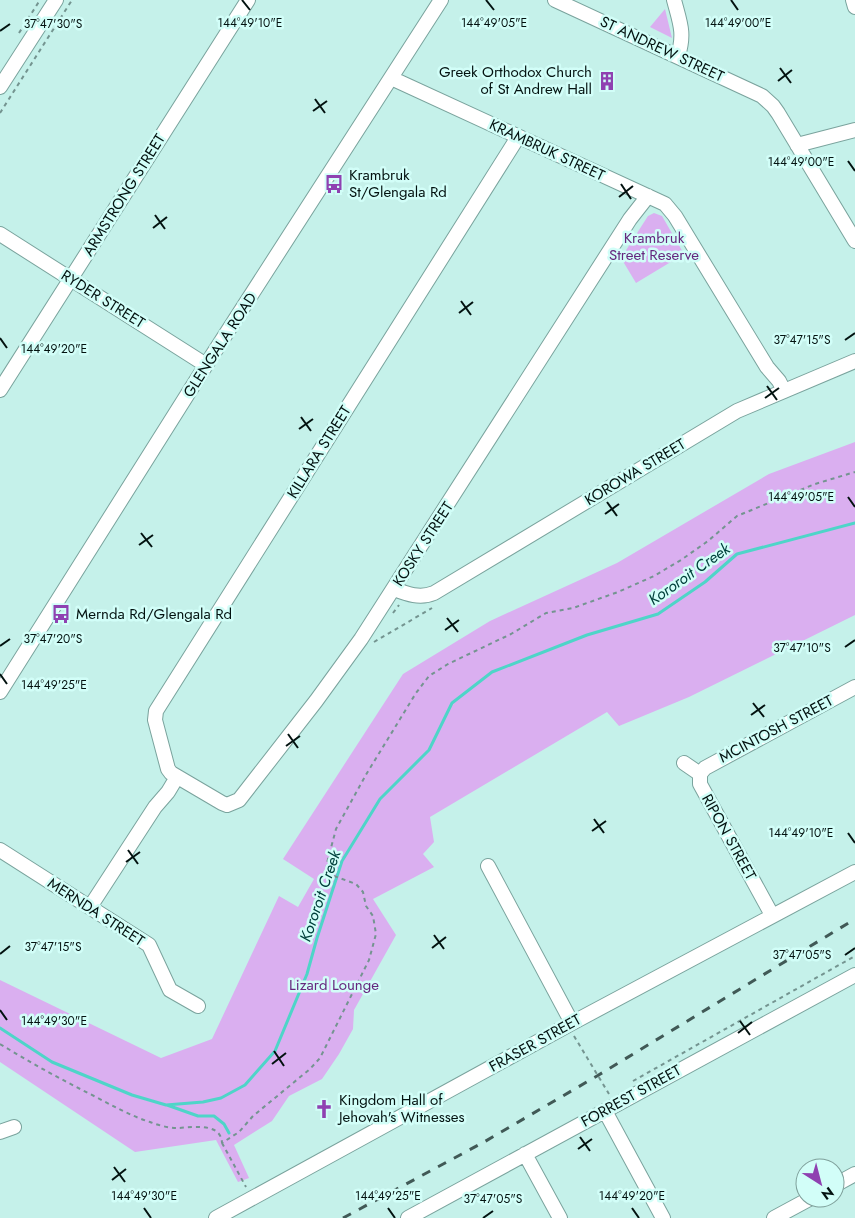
<svg xmlns="http://www.w3.org/2000/svg" width="855" height="1218" viewBox="0 0 855 1218" font-family="Jost,sans-serif">
	<style>
		.green { fill: #daaff0 }
		.lines { fill: none; stroke-linecap: round; stroke-linejoin: round }
		.stream { stroke: #4ed5c8; stroke-width: 3 }
		.minor-casing { stroke: #7aa39d; stroke-width: 16 }
		.path { stroke: #749490; stroke-width: 2; stroke-dasharray: 4 4; stroke-linecap: butt }
		.minor { stroke: #fff; stroke-width: 14 }
		.rail { stroke: #415956; stroke-width: 3; stroke-dasharray: 9 9; stroke-linecap: butt }
		.ticks { fill: none; stroke: #031210; stroke-width: 2 }
		.labels { text-anchor: middle; dominant-baseline: central; stroke-width: 5; stroke-linejoin: round; paint-order: stroke }
		.street-label { font-size: 15px; fill: #031210; stroke: #d2fef8 }
		.poi-label { font-size: 15px; fill: #031210; stroke: #d2fef8; text-anchor: start }
		.park-label { font-size: 15px; fill: #65277e; stroke: #d2fef8 }
		.water-label { font-size: 16px; font-style: italic; fill: #00403b; stroke: #d2fef8 }
		.ticks-label { font-size: 12px; text-anchor: middle; fill: #031210; stroke: #d2fef8; stroke-width: 5; stroke-linejoin: round; paint-order: stroke }
	</style>
	<rect width="100%" height="100%" fill="#c5f1ea"/>
	<path class="green" d="M665 9 672 38 650 27Z
		M654 213 662 216 684 254 636 283 621 258 648 216Z
		M855 442V615L689 697 619 726 607 712 430 817 434 842 423 854 434 867 373 899 396 935 354 1010 353 1029 339 1054 322 1079 289 1096 272 1121 234 1145 249 1178 238 1182 216 1140 135 1152 0 1062V980L161 1058 212 1039 279 896 298 907 314 879 283 859 403 674 490 621 617 563 769 474Z"/>
	<g class="lines">
		<path class="stream" d="M0 1028 52 1062 132 1095 166 1105 203 1102 221 1098 245 1085 275 1051 307 974 317 938 342 861 380 799 429 750 452 703 492 672 587 635 658 614 705 582 737 554 855 523
			M167 1105 198 1116H214L224 1124 229 1133"/>
		<g class="minor-casing">
			<path id="minor" d="M555 0 762 96 773 106 778 113 855 241
				M674 0C680 23 685 33 678 56
				M853 0 855 7
				M391 78 665 204 675 216 767 367 779 381 784 391
				M0 87 56 0
				M518 137 156 711 155 720 168 769 171 773 222 803 227 805 239 800 316 701 361 639 630 219 648 196
				M797 145 855 130
				M0 234 206 365
				M0 390 248 0
				M394 589C407 594 420 599 434 593L737 411 855 361
				M0 692 206 365 441 0
				M684 763 700 774V784L772 915
				M700 774 705 768 855 687
				M0 850 149 945 170 990 198 1006
				M488 866 572 1023
				M90 907 155 807 168 792 177 777
				M605 1111 663 1218
				M0 1132 14 1127
				M525 1154 560 1218
				M835 1185 855 1174
				M216 1218 572 1023 855 872
				M408 1218 855 975
				M774 1218 811 1198"/>
		</g>
		<path class="path" d="M19 33 40 0
			M0 113 72 0
			M393 613 399 605
			M374 642 432 608
			M574 1036 609 1094
			M0 1044C31 1063 62 1080 94 1096 113 1106 131 1116 150 1122 158 1125 168 1128 176 1128 190 1128 221 1121 222 1143L239 1132 253 1116 310 1069 320 1058 369 960 376 934 373 916 366 906 363 892 356 884 326 873 327 863 336 829 367 773 416 693 429 676 448 664 511 634 546 613 573 608 618 592 654 576 681 560 708 541 737 516 815 484 855 472
			M633 1081 855 956
			M222 1143 246 1187"/>
		<use href="#minor" class="minor"/>
		<path class="rail" d="M343 1218 484 1142 597 1076 855 919"/>
	</g>
	<path class="ticks" d="M242 0 250 10M486 0 494 10M731 0 738 10M0 31 10 24M780 68 791 83M778 81 792 70M315 99 325 113M313 111 327 101M848 161 855 171M621 184 631 199M619 197 633 186M155 215 165 229M153 228 167 217M461 301 471 315M459 313 473 302M0 338 7 348M845 340 855 333M767 386 777 400M765 398 779 388M301 417 311 431M299 429 313 419M848 497 855 507M607 502 617 516M605 514 619 504M141 533 152 547M139 545 153 535M447 618 458 632M445 630 459 620M0 646 10 639M845 647 855 640M0 674 7 684M753 703 764 717M751 715 765 705M288 734 298 748M286 746 300 736M594 819 604 833M592 831 606 821M848 833 855 843M128 850 138 864M126 862 140 852M434 935 444 949M432 948 446 937M0 954 10 946M845 955 855 948M0 1010 7 1020M740 1021 750 1035M738 1033 752 1022M274 1051 284 1066M272 1064 286 1053M580 1137 590 1151M578 1149 592 1139M114 1167 125 1182M112 1180 126 1169M144 1208 151 1218M388 1208 395 1218M632 1208 639 1218M483 1218 493 1211"/>
	<defs>
		<g id="building-bare" transform="scale(1.5)"><path d="M-4-6H4V6H1V3H-1V6H-4ZM-2.5-4.3h1.7v1.8h-1.7ZM.8-4.3h1.7v1.8H.8ZM-2.5-1h1.7V.8h-1.7ZM.8-1h1.7V.8H.8Z" fill="#8f41b1" stroke="#d2fef8" stroke-width="2.5" paint-order="stroke"/></g>
		<g id="bus-bare" transform="scale(1.5)"><path d="M-5-6H5V4H4V6H2V4H-2V6H-4V4H-5ZM-3.5-4V0h7V-4ZM-3.5 1.2v1.5H-2V1.2ZM2 1.2v1.5H3.5V1.2Z" fill="#8f41b1" stroke="#d2fef8" stroke-width="2.5" paint-order="stroke"/></g>
		<g id="church-bare" transform="scale(1.5)"><path d="M-1.2-6h2.4v3.5h3.3v2.4h-3.3V6h-2.4V-.1h-3.3v-2.4h3.3Z" fill="#8f41b1" stroke="#d2fef8" stroke-width="2.5" paint-order="stroke"/></g>
	</defs>
	<g fill-rule="evenodd">
		<use href="#building-bare" x="607" y="81"/>
		<use href="#bus-bare" x="334" y="184"/>
		<use href="#bus-bare" x="61" y="614"/>
		<use href="#church-bare" x="324" y="1109"/>
	</g>
	<g class="labels">
		<g class="street-label">
			<text transform="translate(662 49) rotate(25)">ST ANDREW STREET</text>
			<text transform="translate(547 150) rotate(25)">KRAMBRUK STREET</text>
			<text transform="translate(124 195) rotate(-58)">ARMSTRONG STREET</text>
			<text transform="translate(103 299) rotate(32)">RYDER STREET</text>
			<text transform="translate(220 345) rotate(-57)">GLENGALA ROAD</text>
			<text transform="translate(319 452) rotate(-58)">KILLARA STREET</text>
			<text transform="translate(635 472) rotate(-31)">KOROWA STREET</text>
			<text transform="translate(423 544) rotate(-57)">KOSKY STREET</text>
			<text transform="translate(776 729) rotate(-28)">MCINTOSH STREET</text>
			<text transform="translate(729 837) rotate(61)">RIPON STREET</text>
			<text transform="translate(96 912) rotate(33)">MERNDA STREET</text>
			<text transform="translate(535 1043) rotate(-29)">FRASER STREET</text>
			<text transform="translate(631 1096) rotate(-29)">FORREST STREET</text>
		</g>
		<g class="poi-label">
			<text x="592" y="72" text-anchor="end">Greek Orthodox Church<tspan x="592" dy="17">of St Andrew Hall</tspan></text>
			<text x="349" y="175">Krambruk<tspan x="349" dy="17">St/Glengala Rd</tspan></text>
			<text x="76" y="614">Mernda Rd/Glengala Rd</text>
			<text x="339" y="1100">Kingdom Hall of<tspan x="339" dy="17">Jehovah's Witnesses</tspan></text>
		</g>
		<g class="park-label">
			<text x="654" y="238">Krambruk<tspan x="654" dy="17">Street Reserve</tspan></text>
			<text x="334" y="985">Lizard Lounge</text>
		</g>
		<g class="water-label">
			<text transform="translate(689 574) rotate(-35)">Kororoit Creek</text>
			<text transform="translate(320 896) rotate(-71)">Kororoit Creek</text>
		</g>
	</g>
	<g class="ticks-label">
		<text x="250" y="27">144°49'10"E</text>
		<text x="494" y="27">144°49'05"E</text>
		<text x="738" y="27">144°49'00"E</text>
		<text x="53" y="28">37°47'30"S</text>
		<text x="801" y="166">144°49'00"E</text>
		<text x="802" y="344">37°47'15"S</text>
		<text x="54" y="353">144°49'20"E</text>
		<text x="801" y="501">144°49'05"E</text>
		<text x="53" y="643">37°47'20"S</text>
		<text x="802" y="652">37°47'10"S</text>
		<text x="54" y="689">144°49'25"E</text>
		<text x="801" y="837">144°49'10"E</text>
		<text x="53" y="951">37°47'15"S</text>
		<text x="802" y="959">37°47'05"S</text>
		<text x="54" y="1025">144°49'30"E</text>
		<text x="144" y="1200">144°49'30"E</text>
		<text x="388" y="1200">144°49'25"E</text>
		<text x="632" y="1200">144°49'20"E</text>
		<text x="493" y="1203">37°47'05"S</text>
	</g>
	<g transform="translate(820 1183) rotate(144)"><circle r="24" fill="#d2fef8" stroke="#7fa09b"/>
	<path d="M0-4L9 19L0 12L-9 19Z" fill="#8f41b1"/>
	<text y="-8" font-size="14" font-weight="bold" text-anchor="middle" fill="#031210">N</text>
	</g>
</svg>
